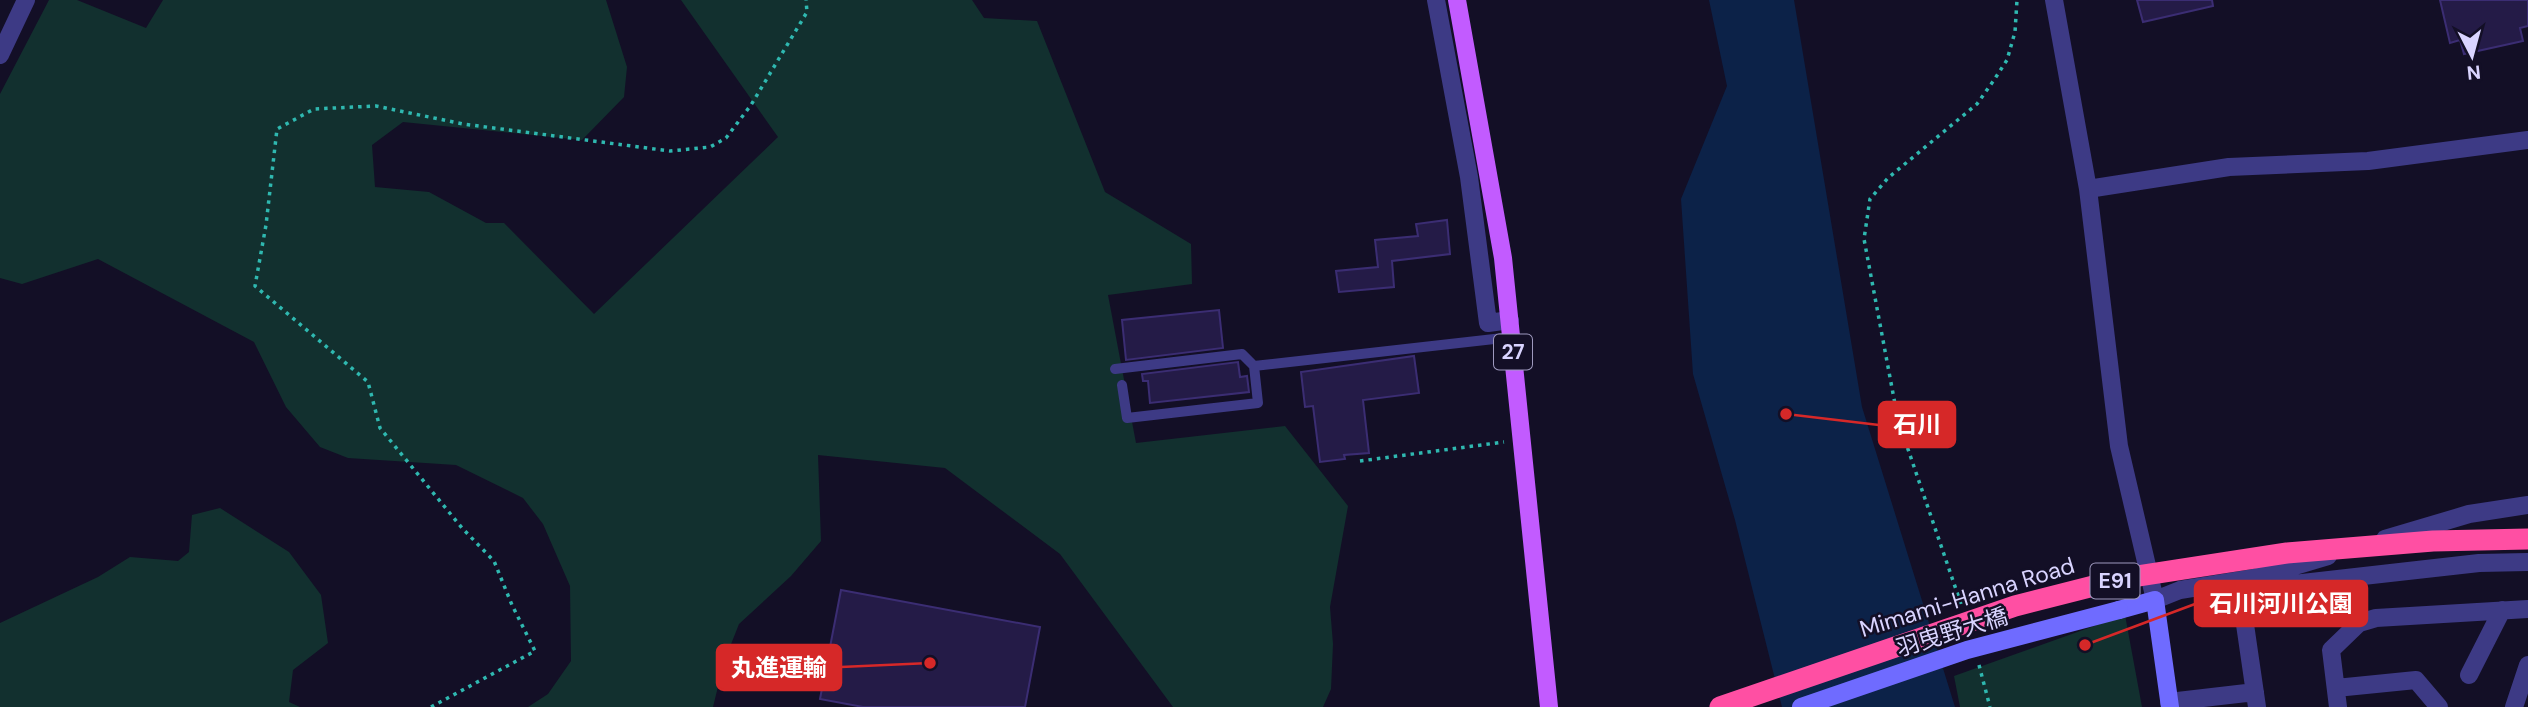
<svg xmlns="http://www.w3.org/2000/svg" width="2528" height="707" viewBox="0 0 2528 707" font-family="'DM Sans','Noto Sans JP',sans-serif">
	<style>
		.green { fill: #12302f }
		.water { fill: #0c2248 }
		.building { fill: #241b47; stroke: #3b2d73; stroke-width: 2 }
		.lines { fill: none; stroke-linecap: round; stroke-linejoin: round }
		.path { stroke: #2fb8b0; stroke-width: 3.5; stroke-dasharray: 3.5 5; stroke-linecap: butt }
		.lane { stroke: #3d3a85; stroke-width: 10 }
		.street { stroke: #3d3a85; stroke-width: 18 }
		.secondary { stroke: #6f6bff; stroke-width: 18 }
		.primary { stroke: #c25bff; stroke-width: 18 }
		.secondary-bridge { stroke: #6f6bff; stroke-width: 18 }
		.highway-bridge { stroke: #ff4fa3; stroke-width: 21 }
		.labels { text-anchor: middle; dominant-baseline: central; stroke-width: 5; stroke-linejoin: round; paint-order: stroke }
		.shield { fill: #130f26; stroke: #9e99be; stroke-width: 2 }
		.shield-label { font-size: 21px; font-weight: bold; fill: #d9d4ff }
		.street-label { font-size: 23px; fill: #d9d4ff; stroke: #130f26 }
		.leader { fill: none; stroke: #d62828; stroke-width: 2.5 }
		.callout-dot { fill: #d62828; stroke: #130f26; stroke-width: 2.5 }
		.callout { fill: #d62828; stroke: #d62828; stroke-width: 2.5 }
		.callout-label { font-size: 24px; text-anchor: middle; font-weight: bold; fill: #fff }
	</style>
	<rect width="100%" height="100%" fill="#130f26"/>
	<path class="green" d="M49 0H77L146 28 163 0H606L627 67 624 97 582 140 403 122 372 145 375 187 429 192 486 223H504L594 314 778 137 681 0H972L984 18 1037 21 1105 192 1191 244 1192 284 1108 295 1136 443 1285 426 1348 506 1330 607 1333 644 1331 689 1323 707H1173L1060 554 945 468 818 455 821 541 791 576 739 624 724 662 713 707H528L548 694 571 661 570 586 543 524 523 498 456 465 348 458 320 447 286 407 254 342 98 259 22 284 0 278V94Z
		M220 508 289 552 321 595 328 643 293 670 289 702 300 707H0V623L98 577 130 557 178 561 189 552 192 515Z
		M2125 615 2142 707H1960L1954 676Z"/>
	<path class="water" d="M1709 0H1794L1862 407 1955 707H1782L1735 520 1693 374 1681 199 1727 86Z"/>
	<path class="building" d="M2137 0H2212L2213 6 2143 22Z
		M2440 0H2528V26L2520 28 2523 41 2464 54 2460 40 2450 43Z
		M1447 220 1450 254 1392 261 1394 287 1339 292 1336 271 1378 267 1375 240 1418 236 1416 224Z
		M1219 310 1223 348 1126 360 1122 320Z
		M1414 356 1419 393 1363 400 1369 453 1344 455 1345 459 1320 462 1313 406 1305 407 1301 372Z
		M1238 362 1240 377 1247 376 1249 392 1150 403 1148 381H1143L1142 374Z
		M841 590 1040 627 1025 707H863L820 699Z"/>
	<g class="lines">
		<path class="path" d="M1360 461 1504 442
			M1961 604 1898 420 1864 239 1870 199 1888 178 1977 104 1994 80 2007 60 2015 32 2017 0
			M1979 665 1990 707
			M431 707 535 651 512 605 494 561 462 528 380 428 368 382 255 286 266 225 277 129 314 109 376 106 463 124 670 151 710 147 726 138 751 105 807 12 806 0"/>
		<path class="lane" d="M1115 369 1242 354 1254 366
			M1122 385 1127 418 1258 403 1254 366 1512 337"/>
		<path class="street" d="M1436 0 1469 177 1488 323 1510 320
			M2054 0 2088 189 2119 446 2155 600
			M0 55 26 0
			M2088 189 2229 167 2368 161 2528 140
			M2385 539 2469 514 2528 505
			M2239 590 2479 563 2528 562
			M2240 590 2257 707
			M2155 600 2180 590 2254 578 2328 556
			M2469 675 2502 610
			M2336 688 2416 680 2439 707
			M2169 702 2255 692
			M2338 707 2331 650 2359 623 2376 618 2528 609
			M2514 707 2528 665"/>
		<path class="secondary" d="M2119 610 2155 600 2170 707"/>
		<path class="primary" d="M1457 0 1503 258 1549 707"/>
		<path class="secondary-bridge" d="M1801 707 1967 650 2119 610"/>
		<path class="highway-bridge" d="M1720 707 2015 606 2125 578 2287 553 2433 541 2528 539"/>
	</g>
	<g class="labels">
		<g class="shield">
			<rect x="1494" y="334.5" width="38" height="35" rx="5"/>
			<rect x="2090.5" y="563.5" width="49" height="35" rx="5"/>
		</g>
		<g class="shield-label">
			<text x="1513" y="352">27</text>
			<text x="2115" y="581">E91</text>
		</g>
		<g class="street-label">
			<text transform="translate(1967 597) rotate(-17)">Mimami-Hanna Road</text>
			<text transform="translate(1952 632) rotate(-17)">羽曳野大橋</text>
		</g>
	</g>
	<path class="leader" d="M1786 414L1879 425M2085 645L2195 604M930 663L841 667"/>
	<g class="callout-dot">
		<circle cx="1786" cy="414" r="7"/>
		<circle cx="2085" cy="645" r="7"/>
		<circle cx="930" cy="663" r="7"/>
	</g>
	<g class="callout">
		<rect x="1879" y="402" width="76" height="45" rx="7"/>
		<rect x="2195" y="581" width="172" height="45" rx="7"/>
		<rect x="717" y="645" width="124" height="45" rx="7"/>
	</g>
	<g class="callout-label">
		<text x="1917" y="433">石川</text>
		<text x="2281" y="612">石川河川公園</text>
		<text x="779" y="676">丸進運輸</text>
	</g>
	<g transform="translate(2472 56) rotate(174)" stroke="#130f26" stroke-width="5" paint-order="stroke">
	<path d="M0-5L12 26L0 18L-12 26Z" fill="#d9d4ff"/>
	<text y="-10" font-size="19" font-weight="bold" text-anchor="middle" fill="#d9d4ff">N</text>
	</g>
</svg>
